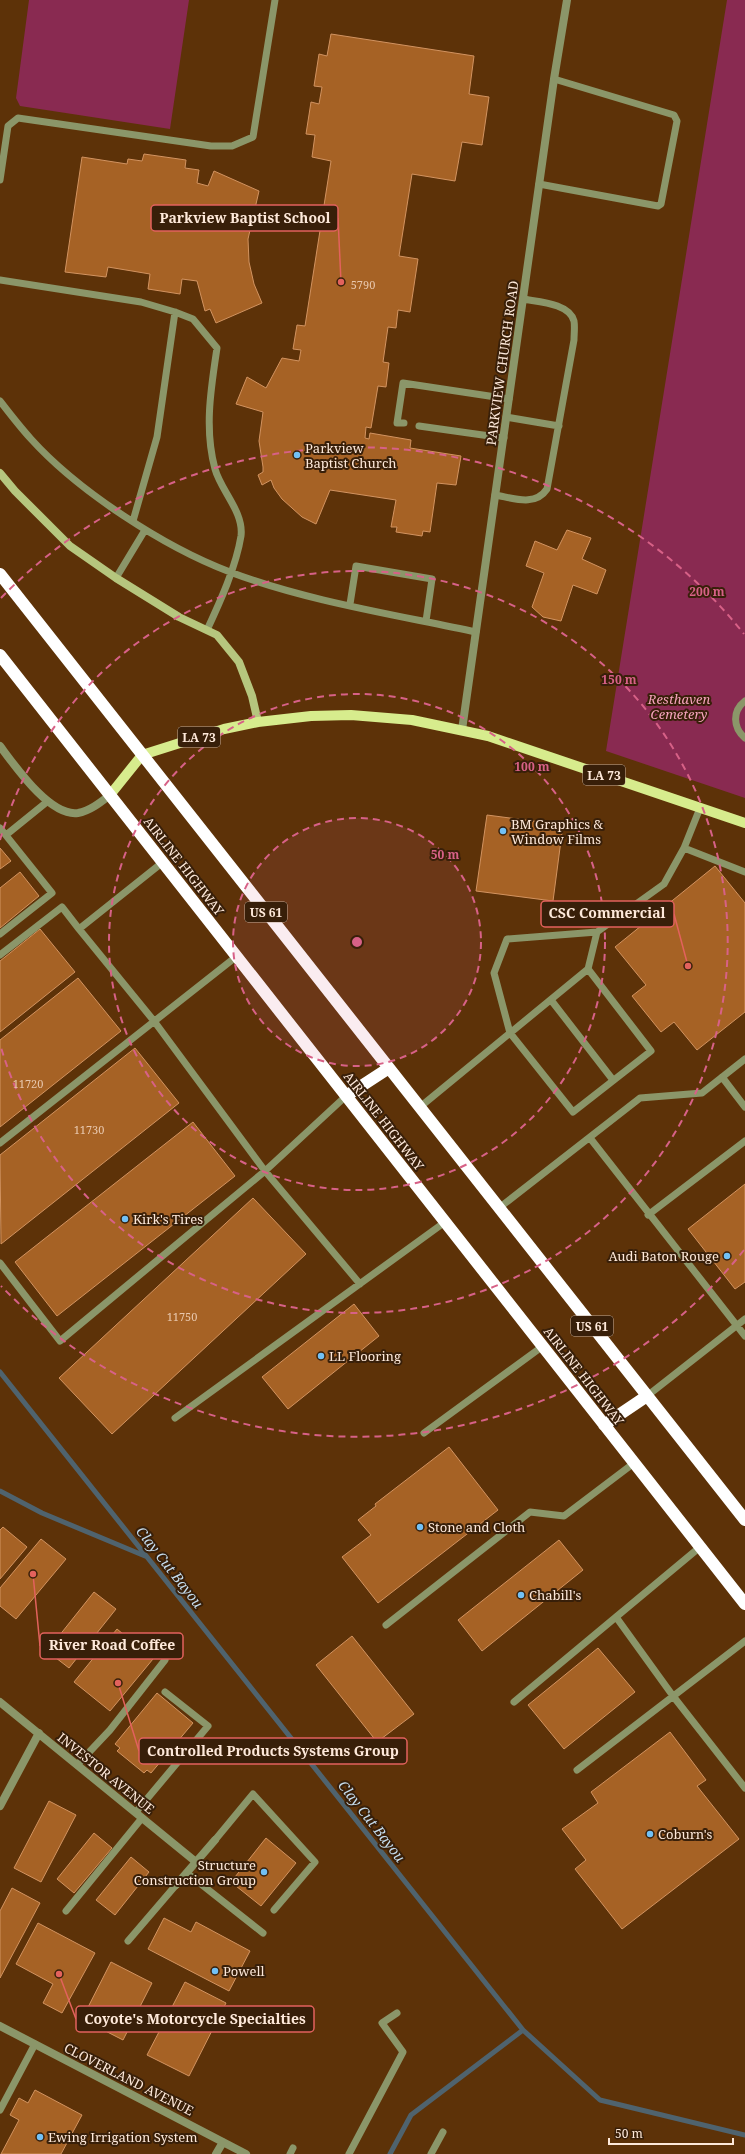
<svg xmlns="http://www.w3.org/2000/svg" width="745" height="2154" viewBox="0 0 745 2154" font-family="'Noto Serif',serif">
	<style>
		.green { fill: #892a51 }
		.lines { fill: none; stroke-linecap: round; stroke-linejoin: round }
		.stream { stroke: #4f636e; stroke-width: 5 }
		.building { fill: #a66225; stroke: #d29360 }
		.lane { stroke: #8b9669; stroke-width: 7 }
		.street { stroke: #8b9669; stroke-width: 8 }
		.secondary { stroke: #b6c67e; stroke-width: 8 }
		.primary { stroke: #d7ec8d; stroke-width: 10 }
		.highway { stroke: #fff; stroke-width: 12 }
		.ring { fill: none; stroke: #d76187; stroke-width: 2; stroke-dasharray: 7 5 }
		.poi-dot { fill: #72c1f5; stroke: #381f09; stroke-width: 1.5 }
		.labels { text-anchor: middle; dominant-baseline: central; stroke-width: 4; stroke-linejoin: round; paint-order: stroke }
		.number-label { font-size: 11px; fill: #e8c7ad }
		.shield { fill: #381f09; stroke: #c3ac9b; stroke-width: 1 }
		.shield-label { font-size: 12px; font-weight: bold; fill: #fee9da }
		.street-label { font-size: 13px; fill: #fee9da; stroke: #381f09 }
		.poi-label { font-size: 13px; fill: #fee9da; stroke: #381f09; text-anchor: start }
		.park-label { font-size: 13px; font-style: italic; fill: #f7a4be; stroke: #381f09 }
		.water-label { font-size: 14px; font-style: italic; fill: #c6ddee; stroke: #381f09 }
		.centre { fill: #d76187; stroke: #381f09; stroke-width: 2 }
		.ring-label { font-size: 12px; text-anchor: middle; font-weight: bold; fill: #d76187; stroke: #381f09; stroke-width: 4; stroke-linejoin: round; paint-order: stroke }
		.leader { fill: none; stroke: #e2625d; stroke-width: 1.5 }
		.callout-dot { fill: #e2625d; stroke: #381f09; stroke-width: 1.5 }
		.callout { fill: #381f09; stroke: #e2625d; stroke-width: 1.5 }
		.callout-label { font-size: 14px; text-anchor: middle; font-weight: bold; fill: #fee9da }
	</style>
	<rect width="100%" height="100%" fill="#5d3208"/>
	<path class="green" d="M29 0H189L170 129 20 106 16 98Z
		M727 0H745V798L606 751Z"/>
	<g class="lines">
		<path class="stream" d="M0 1372 523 2030 600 2100 745 2135
			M0 1491 42 1513 145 1556
			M390 2154 411 2115 523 2030"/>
	</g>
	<path class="building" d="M331 34 474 56 469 94 489 97 482 145 462 142 455 181 412 174 399 256 418 259 410 312 398 310 396 328 388 327 383 362 389 363 386 387 378 386 371 428 366 427 365 438 369 439 370 433 411 440 410 448 461 456 456 485 437 483 430 532 423 531 422 536 396 532 397 527H391L396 500 330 490 316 524 302 517 282 499 274 488 271 480 262 485 258 475 263 472V467L259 441 263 412 236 404 247 377 266 388 282 358 299 361 301 350 293 349 297 325 305 326 331 161 312 157 315 135 306 134 311 102 319 104 322 87 314 86 319 54 327 56Z
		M144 154 186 160 185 168 199 170 197 183 208 186 214 171 259 191 248 239 249 262 254 284 262 303 216 323 210 309 205 311 197 281 182 279 180 294 148 289 150 274 108 267 106 277 65 272 82 157 127 164 128 159 142 161Z
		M567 530 591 538 582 559 606 570 597 594 573 585 561 621 543 617 532 607 544 573 526 566 535 541 557 550Z
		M487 815 563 825 553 901 476 891Z
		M0 848 11 861 0 869Z
		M715 866 745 903V1012L697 1050 674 1022 661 1032 632 996 646 985 615 947Z
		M20 872 39 896 0 928V888Z
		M40 929 75 972 0 1032V961Z
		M78 978 121 1031 0 1127V1040Z
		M135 1048 179 1103 1 1244 0 1155Z
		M193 1122 235 1176 57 1316 15 1262Z
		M745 1184V1282L735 1289 688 1229Z
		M253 1198 306 1254 112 1434 59 1378Z
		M354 1304 379 1336 288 1409 262 1377Z
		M449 1447 498 1510 378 1603 342 1557 371 1535 358 1520 376 1506 375 1504Z
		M3 1527 27 1547 0 1579V1530Z
		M41 1539 66 1559 16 1619 0 1606V1588Z
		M559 1540 583 1570 482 1651 458 1620Z
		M94 1592 116 1609 69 1668 47 1651Z
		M117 1629 153 1659 110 1711 74 1682Z
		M352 1636 414 1714 377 1742 316 1665Z
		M598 1648 635 1692 564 1749 528 1705Z
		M157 1693 193 1723 151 1773 147 1770 144 1773 117 1751 120 1748 115 1744Z
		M670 1732 706 1780 697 1786 739 1839 622 1929 575 1869 586 1860 562 1829 598 1803 591 1792Z
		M49 1801 76 1815 41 1882 14 1868Z
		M94 1833 112 1848 74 1893 57 1879Z
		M266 1838 296 1863 261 1906 231 1882Z
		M131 1857 149 1872 115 1915 96 1900Z
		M12 1888 40 1903 0 1978V1911Z
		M164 1918 191 1932 196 1922 250 1951 229 1991 148 1949Z
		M38 1923 95 1953 62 2013 43 2003 53 1984 16 1964Z
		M111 1962 152 1983 123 2040 82 2019Z
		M185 1982 226 2003 189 2076 147 2055Z
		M35 2090 82 2115 61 2154H1L19 2120 10 2115 19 2098 28 2103Z"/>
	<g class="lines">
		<path class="lane" d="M0 180 8 126 18 118 211 146H232L253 137 275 0
			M539 184 658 206 661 204 677 121 674 115 554 79
			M0 280 141 302 175 312 193 319 217 348C211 388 204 429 215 469 221 491 244 512 241 536 236 567 220 602 207 630
			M0 401C10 414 20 427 31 439 78 491 164 547 230 572 306 601 397 615 476 632
			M506 417 559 426
			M404 423H397L403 383 509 399
			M419 426 504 438
			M495 495C513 498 535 507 547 489L574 340C574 334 575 327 574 321 569 303 538 302 523 299
			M133 521 157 437 175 312
			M116 578 145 530
			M350 604 356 566 432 579 426 621
			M745 701C732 711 733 728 745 738
			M700 808 684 848 745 872
			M0 828 52 893 0 934
			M6 835 48 801
			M79 929 154 1021 265 1171 360 1284
			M0 955 62 907 79 929 163 862
			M588 969 651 1051 573 1112 510 1033 494 973 507 939 597 932
			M551 1000 613 1080
			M722 1077 745 1107
			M420 1107 588 969 597 932 664 884 684 848
			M590 1138 745 1336
			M0 1143 237 956
			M499 1208 640 1098 702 1093 745 1059
			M648 1215 745 1141
			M0 1263 60 1341 265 1171 346 1096
			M647 1396 745 1319
			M175 1418 445 1222
			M424 1433 543 1346
			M616 1617 673 1696 745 1788
			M386 1625 530 1512 564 1516 634 1463
			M514 1702 700 1547
			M77 1765 110 1730 165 1660
			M577 1770 745 1641
			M136 1812 208 1726 165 1692
			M215 1840 253 1794 315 1862 274 1910
			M187 1873 263 1933
			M66 1911 142 1818
			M128 1941 176 1885
			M0 2110 35 2044
			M290 2154 293 2148
			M349 2154 403 2052 382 2023 397 2013
			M431 2154 443 2132"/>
		<path class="street" d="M462 730 554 79 567 0
			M0 746C15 766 50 817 78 813 90 811 101 802 110 795
			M0 1702 196 1862
			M0 1806 39 1733
			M176 1885 215 1840
			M0 2026 246 2154
			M216 2154 223 2142"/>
		<path class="secondary" d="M0 473 15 491 70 546 116 578 179 617 217 635 239 662 252 696 258 722"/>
		<path class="primary" d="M110 795 142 755 224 729 258 722 311 716 351 715 412 720 488 736 745 823"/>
		<path class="highway" d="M0 574 745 1520
			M0 655 745 1604
			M346 1096 389 1068
			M604 1425 647 1396"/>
	</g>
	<circle cx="357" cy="942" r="124" fill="#d76187" fill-opacity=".12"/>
	<g class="ring">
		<circle cx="357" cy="942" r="124"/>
		<circle cx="357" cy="942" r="248"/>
		<path d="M0 840A371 371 0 1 1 0 1044"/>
		<path d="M744 1250A495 495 0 0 1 1 1286M1 598A495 495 0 0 1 744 634"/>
	</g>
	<g class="poi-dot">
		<circle cx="297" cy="455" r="4"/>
		<circle cx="503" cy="831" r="4"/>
		<circle cx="125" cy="1219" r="4"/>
		<circle cx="727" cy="1256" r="4"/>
		<circle cx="321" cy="1356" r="4"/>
		<circle cx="420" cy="1527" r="4"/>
		<circle cx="521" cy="1595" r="4"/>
		<circle cx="650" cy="1834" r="4"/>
		<circle cx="264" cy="1872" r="4"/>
		<circle cx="215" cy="1971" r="4"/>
		<circle cx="40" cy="2137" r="4"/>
	</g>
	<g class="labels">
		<g class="number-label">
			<text x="363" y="284">5790</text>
			<text x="28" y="1083">11720</text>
			<text x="89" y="1129">11730</text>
			<text x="182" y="1316">11750</text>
		</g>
		<g class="shield">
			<rect x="178" y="727" width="42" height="20" rx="3"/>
			<rect x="583" y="765" width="42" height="20" rx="3"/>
			<rect x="245" y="902" width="42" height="20" rx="3"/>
			<rect x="571" y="1316" width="42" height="20" rx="3"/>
		</g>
		<g class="shield-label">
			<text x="199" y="737">LA 73</text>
			<text x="604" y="775">LA 73</text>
			<text x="266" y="912">US 61</text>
			<text x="592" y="1326">US 61</text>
		</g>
		<g class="street-label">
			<text transform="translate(502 363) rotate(-82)">PARKVIEW CHURCH ROAD</text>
			<text transform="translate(184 866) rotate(52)">AIRLINE HIGHWAY</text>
			<text transform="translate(384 1121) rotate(52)">AIRLINE HIGHWAY</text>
			<text transform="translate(584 1376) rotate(52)">AIRLINE HIGHWAY</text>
			<text transform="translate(106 1773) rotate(39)">INVESTOR AVENUE</text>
			<text transform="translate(129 2079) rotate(27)">CLOVERLAND AVENUE</text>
		</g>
		<g class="poi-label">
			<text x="305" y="448">Parkview<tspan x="305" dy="15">Baptist Church</tspan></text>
			<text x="511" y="824">BM Graphics &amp;<tspan x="511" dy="15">Window Films</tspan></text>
			<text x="133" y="1219">Kirk's Tires</text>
			<text x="719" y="1256" text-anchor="end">Audi Baton Rouge</text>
			<text x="329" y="1356">LL Flooring</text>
			<text x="428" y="1527">Stone and Cloth</text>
			<text x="529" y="1595">Chabill's</text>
			<text x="658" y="1834">Coburn's</text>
			<text x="256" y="1865" text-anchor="end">Structure<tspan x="256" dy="15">Construction Group</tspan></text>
			<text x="223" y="1971">Powell</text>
			<text x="48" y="2137">Ewing Irrigation System</text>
		</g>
		<g class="park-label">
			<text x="679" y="699">Resthaven<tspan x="679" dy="15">Cemetery</tspan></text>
		</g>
		<g class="water-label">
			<text transform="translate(170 1567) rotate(52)">Clay Cut Bayou</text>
			<text transform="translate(372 1821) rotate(52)">Clay Cut Bayou</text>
		</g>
	</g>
	<circle cx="357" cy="942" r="6" class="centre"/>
	<g class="ring-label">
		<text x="707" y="596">200 m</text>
		<text x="619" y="684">150 m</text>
		<text x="532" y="771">100 m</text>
		<text x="445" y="859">50 m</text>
	</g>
	<path class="leader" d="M341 282L338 218M688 966L674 914M33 1574L40 1646M118 1683L139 1751M59 1974L76 2019"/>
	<g class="callout-dot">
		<circle cx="341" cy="282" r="4"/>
		<circle cx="688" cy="966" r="4"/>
		<circle cx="33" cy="1574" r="4"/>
		<circle cx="118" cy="1683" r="4"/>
		<circle cx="59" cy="1974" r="4"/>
	</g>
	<g class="callout">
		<rect x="151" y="205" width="187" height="26" rx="4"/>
		<rect x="541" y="901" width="133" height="26" rx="4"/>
		<rect x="40" y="1633" width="143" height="26" rx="4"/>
		<rect x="139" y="1738" width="268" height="26" rx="4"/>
		<rect x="76" y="2006" width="238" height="26" rx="4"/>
	</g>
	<g class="callout-label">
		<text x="245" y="223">Parkview Baptist School</text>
		<text x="607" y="918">CSC Commercial</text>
		<text x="112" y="1650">River Road Coffee</text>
		<text x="273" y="1756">Controlled Products Systems Group</text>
		<text x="195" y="2024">Coyote's Motorcycle Specialties</text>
	</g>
	<path d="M609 2138v6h124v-6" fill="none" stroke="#fee9da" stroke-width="2"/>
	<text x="615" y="2138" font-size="12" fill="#fee9da" stroke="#381f09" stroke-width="3" paint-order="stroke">50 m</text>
</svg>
